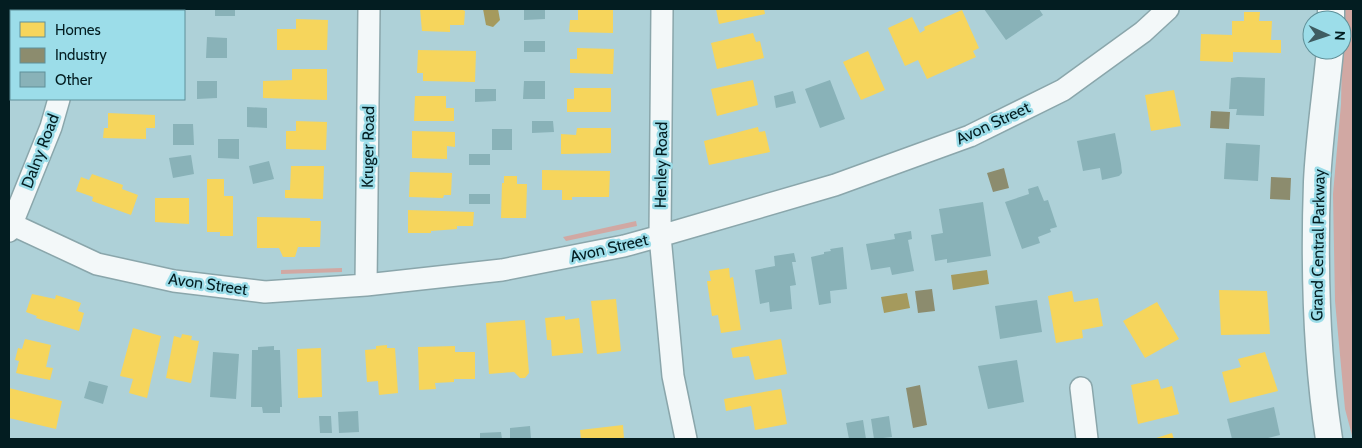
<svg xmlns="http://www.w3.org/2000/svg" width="1362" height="448" viewBox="0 0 1362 448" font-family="Cabin,sans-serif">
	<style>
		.green { fill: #d1a8a3 }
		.forest { fill: #cb9e99 }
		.water { fill: #a59a5d }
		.homes { fill: #f6d55c }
		.industry { fill: #8c8c6e }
		.building { fill: #89b2b8 }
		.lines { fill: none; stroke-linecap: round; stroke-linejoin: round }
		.minor-casing { stroke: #8aa6ab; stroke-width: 24 }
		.major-casing { stroke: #8aa6ab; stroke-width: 29 }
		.minor { stroke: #f3f8f9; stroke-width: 21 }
		.major { stroke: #f3f8f9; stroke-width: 26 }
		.labels { text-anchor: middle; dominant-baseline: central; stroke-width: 5; stroke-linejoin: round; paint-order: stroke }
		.street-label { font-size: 16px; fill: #031d21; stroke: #9cdde9 }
	</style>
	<rect width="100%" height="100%" fill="#aed1d8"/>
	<path class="green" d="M1343 9H1353V439L1345 409 1335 301 1333 194 1341 104Z
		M636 221 637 226 566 241 563 237Z
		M342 268V272L281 274V270Z"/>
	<path class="forest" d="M1351 187 1353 197V304L1350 280Z"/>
	<path class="water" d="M483 9H498L500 20 493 27 486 25Z
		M987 270 989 284 953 290 951 275Z
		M907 293 910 308 884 313 881 297Z"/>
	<path class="homes" d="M420 9H461L465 11 464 25H450V32L422 31Z
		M578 9H613V33L569 32 570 20H578Z
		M716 9H764L765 14 719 24Z
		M962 10 979 48 973 51 976 57 927 79 918 60 905 66 888 28 912 17 920 33 925 30 924 27Z
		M9 12H11V34L9 33Z
		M1244 12H1260L1259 21H1272L1271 40H1281V53L1233 52V62L1200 61 1201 34 1232 35V21H1244Z
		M296 19 328 20 327 50H277V29H296Z
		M753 33 756 42 760 41 764 58 717 69 711 43Z
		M577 48 614 49 613 74 570 73V59H577Z
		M418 50 476 51 475 82 423 81V73H417Z
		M868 51 885 90 861 100 843 62Z
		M292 69H327V100L263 98V81L292 80Z
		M753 80 758 105 717 116 711 89Z
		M574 88H611V112H567V99H574Z
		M1174 90 1181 126 1151 131 1145 95Z
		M415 96H446V108H454V121H414Z
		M108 113 155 115V128H146V139L103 138 104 128H108Z
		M296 121 327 122 326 150 286 149V131H296Z
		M758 127 759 132 765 131 770 152 709 165 704 141Z
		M577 128H611V153L561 154V134L576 135Z
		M412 131 455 132V147L447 146V159L412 158Z
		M291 166H324L323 199 285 198V190H290Z
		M542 170 610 171 609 197H572V200H562V190H542Z
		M410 172 452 173 451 195H444L443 198 409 197Z
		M92 174 123 185 122 189 138 195 131 215 92 201 93 197 76 191 81 177 89 180Z
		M504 176H517V184H527L526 218H501L502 183H504Z
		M207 179H224V196H233V236H220V232H207Z
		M155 198H189V224L155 222Z
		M408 210 474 212 473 226H457V229L431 231V233H408Z
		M257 217 310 218V221H321L320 247H298L295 257H283L279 248H257Z
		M729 268 730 278 733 277 741 330 721 333 718 315 712 316 707 281H711L709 271Z
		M1219 290 1267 291 1270 334 1221 335Z
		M1072 291 1074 302 1098 298 1103 326 1082 330 1083 338 1056 343 1048 296Z
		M32 294 55 299 56 295 81 303 78 311 84 313 79 331 36 318 37 316 26 312Z
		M616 299 621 351 597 354 591 301Z
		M1157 302 1179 339 1145 358 1123 321Z
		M565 316V320L579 318 583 353 552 356 551 340H547L545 318Z
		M525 320 529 373 525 378H520L514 372 489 374 486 323Z
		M133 328 161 336 147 398 129 393 133 379 120 376Z
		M182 334 192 336 191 340 199 341 191 383 166 378 174 336 181 338Z
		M25 339 51 345 46 367 53 368 50 380 16 373 19 361 15 360 18 348 22 349Z
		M781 339 787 374 755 380 749 356 733 358 731 348Z
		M387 345V348H395L398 393 379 395 378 381 367 382 365 350 376 349V346Z
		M455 346V352H475V379H454V382L435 383 436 389 419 390 418 347Z
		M321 348 322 397 298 398 297 349Z
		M1265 352 1278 391 1230 403 1222 372 1241 367 1238 359Z
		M1158 379 1161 389 1172 386 1179 414 1138 424 1131 385Z
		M9 388 62 401 56 429 9 418Z
		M781 389 787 424 755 430 751 406 726 411 724 399Z
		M623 425 624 439H581L580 430Z
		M1172 433 1174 439H1153Z"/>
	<path class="industry" d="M1211 111 1230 112 1229 129 1210 128Z
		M1004 168 1009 188 993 192 987 173Z
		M1271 177 1291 178 1290 200 1270 199Z
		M932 289 935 311 918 313 915 291Z
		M920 385 927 425 913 428 906 388Z"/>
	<path class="building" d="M215 9H235V16H215Z
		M524 9H545V19L524 20Z
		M984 9H1039L1043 15 1006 40Z
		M207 37 227 38V58H206Z
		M524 41H545V52H524Z
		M1238 77 1265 78 1264 116 1236 115 1237 109H1229L1231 78Z
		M830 80 845 119 820 128 805 89Z
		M197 81H217V98L197 99Z
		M524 81H545V99H523Z
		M475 89H496V101L475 102Z
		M793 91 796 103 776 108 774 96Z
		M247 107 267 108V128L247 127Z
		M532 121H553L554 132 532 133Z
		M173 124H193L194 145H173Z
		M492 129H512V150H492Z
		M1115 133 1121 164 1122 173 1119 176 1102 180 1100 168 1083 171 1077 141Z
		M218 139H239V159L218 158Z
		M1226 143 1260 145 1258 181 1224 179Z
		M469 154H490V165H469Z
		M191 155 194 174 173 178 169 158Z
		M269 161 274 179 253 184 249 166Z
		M1038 186 1044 201 1048 200 1057 227 1050 229 1051 232 1038 237 1040 243 1022 249 1005 202 1029 194 1028 189Z
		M469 194H490V204H469Z
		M983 202 991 256 947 263V259L935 261 931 235 943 233 939 209Z
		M911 231 912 239 908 240 914 271 892 275 890 267 871 270 866 244 895 239 894 234Z
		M843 247 847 289 830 291 831 303 819 305 811 257 824 254V252L831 251 830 249Z
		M794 253 796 262H792L796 285 790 286 792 309 770 312 769 302 760 304 755 270 775 266 774 256Z
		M1037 300 1042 332 1000 339 995 306Z
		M274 346V350H280L282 407H280V413H263L262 407H251L252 350H258V347Z
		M213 352 239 354 236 399 210 397Z
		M1017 360 1024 402 988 409 978 366Z
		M89 381 108 386 103 404 84 398Z
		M1274 407 1280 435 1264 439H1232L1227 419Z
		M358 411 359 432 339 433 338 412Z
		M319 416H331L332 433H320Z
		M889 416 892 437 874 439 871 419Z
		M863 420 866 439H849L846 423Z
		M530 426 531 439H510V428Z
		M501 432 502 439H480V433Z"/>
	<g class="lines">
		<g class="minor-casing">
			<path id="minor" d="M662 9 660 236 673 376 686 439
				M85 11 86 9
				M9 223 97 264 174 281 265 292 366 285 502 270 624 246 660 236 835 185 970 136 1063 90 1143 32 1168 9
				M9 231 51 127 59 99
				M366 285 369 9
				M1081 388 1087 439"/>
		</g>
		<g class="major-casing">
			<path id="major" d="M1331 20V9
				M1329 439C1316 354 1314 268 1317 182 1319 138 1326 94 1330 50"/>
		</g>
		<use href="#minor" class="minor"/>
		<use href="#major" class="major"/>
	</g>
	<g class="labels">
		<g class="street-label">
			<text transform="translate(993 123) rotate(-25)">Avon Street</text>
			<text transform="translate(368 147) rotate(-89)">Kruger Road</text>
			<text transform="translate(40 151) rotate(-69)">Dalny Road</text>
			<text transform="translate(661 165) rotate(-89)">Henley Road</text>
			<text transform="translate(1318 245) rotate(-89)">Grand Central Parkway</text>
			<text transform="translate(609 248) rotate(-13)">Avon Street</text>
			<text transform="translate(208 284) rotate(8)">Avon Street</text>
		</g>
	</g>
	<rect width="1362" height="448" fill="none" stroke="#031d21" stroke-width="20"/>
	<rect x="10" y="10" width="175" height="90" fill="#9cdde9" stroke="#5f9099"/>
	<rect x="20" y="22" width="25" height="15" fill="#f6d55c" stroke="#5f9099"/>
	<text x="55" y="35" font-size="15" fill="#031d21">Homes</text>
	<rect x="20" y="48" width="25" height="15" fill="#8c8c6e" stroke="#5f9099"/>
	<text x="55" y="60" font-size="15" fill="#031d21">Industry</text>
	<rect x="20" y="72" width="25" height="15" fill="#89b2b8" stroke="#5f9099"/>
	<text x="55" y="85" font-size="15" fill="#031d21">Other</text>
	<g transform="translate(1327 35) rotate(93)"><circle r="24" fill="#9cdde9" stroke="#5f9099"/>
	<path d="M0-4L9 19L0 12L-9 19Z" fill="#3f5c61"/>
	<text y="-8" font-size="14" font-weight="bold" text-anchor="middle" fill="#031d21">N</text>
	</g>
</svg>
